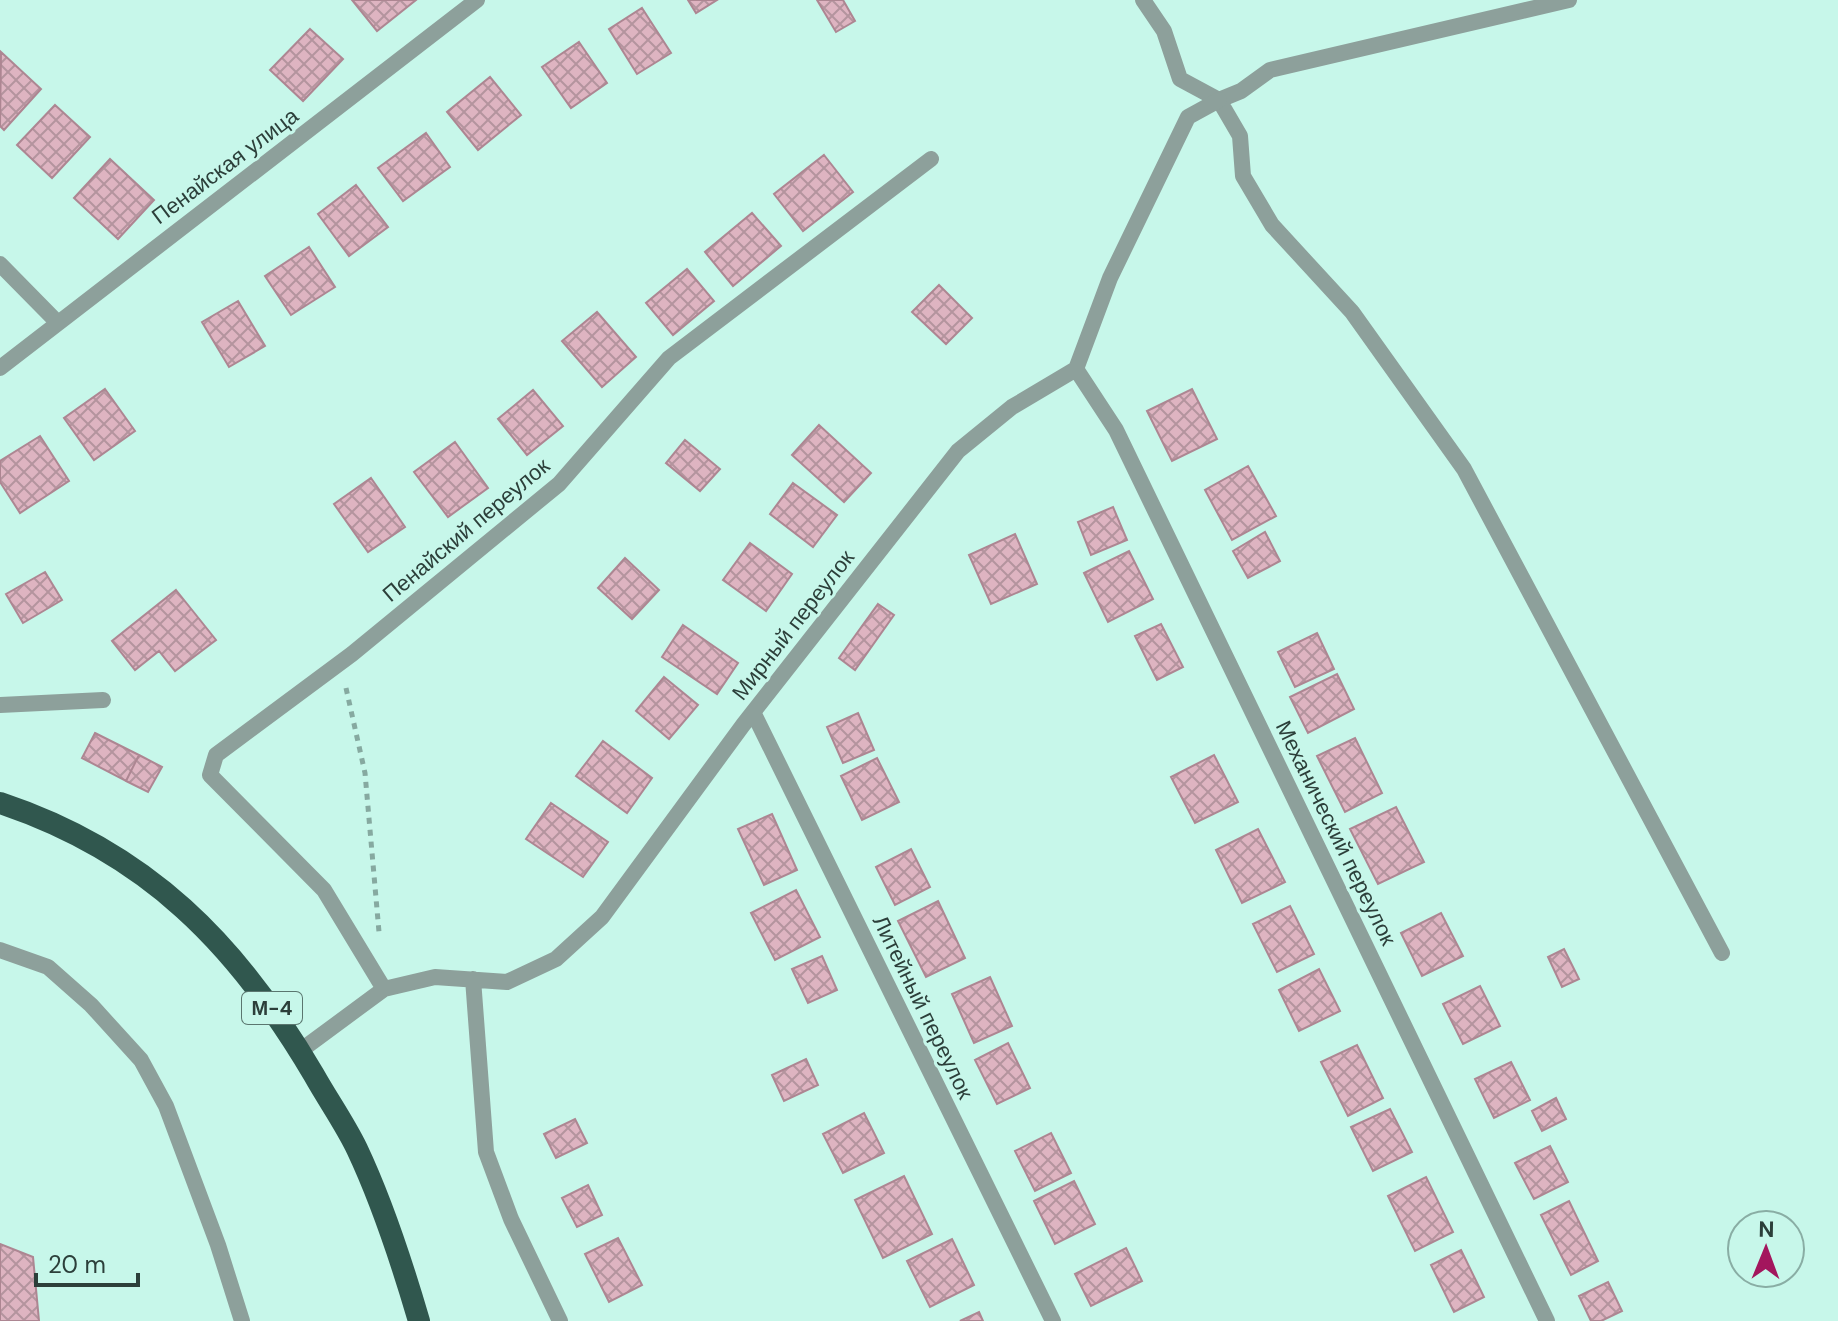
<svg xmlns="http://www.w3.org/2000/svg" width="1838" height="1321" viewBox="0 0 1838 1321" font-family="'DM Sans',sans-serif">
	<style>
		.building { fill: url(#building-cross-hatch); stroke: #ad8692; stroke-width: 2 }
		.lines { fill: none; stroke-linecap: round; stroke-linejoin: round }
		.path { stroke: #86a9a0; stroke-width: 5; stroke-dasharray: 6 6; stroke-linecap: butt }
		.service { stroke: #8da09b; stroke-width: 16 }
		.minor { stroke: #8da09b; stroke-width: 16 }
		.trunk { stroke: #30574e; stroke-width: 22 }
		.labels { text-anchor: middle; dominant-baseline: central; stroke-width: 6; stroke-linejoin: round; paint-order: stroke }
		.shield { fill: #c7f7ea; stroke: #5a766f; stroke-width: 2 }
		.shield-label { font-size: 20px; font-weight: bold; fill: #2c3f3a }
		.street-label { font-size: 22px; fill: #2c3f3a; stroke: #c7f7ea }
	</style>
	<defs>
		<pattern id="building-cross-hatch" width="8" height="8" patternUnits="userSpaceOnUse" patternTransform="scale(2)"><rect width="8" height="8" fill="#deb4c1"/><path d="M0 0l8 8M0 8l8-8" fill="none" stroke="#b4949e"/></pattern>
	</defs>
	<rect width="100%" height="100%" fill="#c7f7ea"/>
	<path class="building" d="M352 0H416L377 31Z
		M688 0H717L696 13Z
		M817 0H843L855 21 836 32Z
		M642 8 671 53 637 74 609 29Z
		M310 29 343 59 303 101 270 70Z
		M579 42 607 83 571 108 542 67Z
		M1 52 41 89 4 130 0 126Z
		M490 77 521 115 478 150 447 112Z
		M55 105 90 137 52 178 17 145Z
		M426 133 450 167 403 201 378 168Z
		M824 155 853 192 803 231 774 194Z
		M110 159 154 200 118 239 74 198Z
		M356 185 388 227 349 256 318 214Z
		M752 213 781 246 733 286 705 252Z
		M309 247 335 287 291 315 265 276Z
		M687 269 714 301 673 335 646 303Z
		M939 285 972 318 946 344 912 312Z
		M238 301 265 346 229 367 202 322Z
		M597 312 636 357 602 387 562 341Z
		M105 389 135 431 94 460 64 418Z
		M1192 389 1217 439 1172 461 1147 411Z
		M533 390 563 426 527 455 498 419Z
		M819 425 871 473 844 502 792 455Z
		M40 436 69 481 20 513 0 482V461Z
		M685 440 720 469 700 491 666 463Z
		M455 442 488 488 448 517 414 472Z
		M1248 466 1276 516 1232 540 1205 490Z
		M371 478 405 527 368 552 334 504Z
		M793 483 837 515 813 547 770 514Z
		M1113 507 1127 540 1091 555 1078 522Z
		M1265 532 1280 561 1248 578 1233 551Z
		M1015 534 1037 584 991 604 969 555Z
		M750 543 792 574 766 611 723 580Z
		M1129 551 1153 599 1108 622 1084 573Z
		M625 558 659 590 632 619 598 588Z
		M45 572 62 600 23 623 6 594Z
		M176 590 216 640 175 671 159 651 135 670 112 641Z
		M878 604 894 615 855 670 839 658Z
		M1161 624 1183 667 1157 680 1135 636Z
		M683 625 738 663 717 694 662 657Z
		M1317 633 1334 669 1295 687 1278 652Z
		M1337 674 1354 709 1308 733 1290 697Z
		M664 677 698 705 669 739 636 711Z
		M858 713 874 750 843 763 827 727Z
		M95 733 139 755 126 781 82 758Z
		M1355 738 1382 793 1345 812 1317 756Z
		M603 741 652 778 627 813 576 776Z
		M139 755 162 767 148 792 126 781Z
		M1214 755 1238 802 1195 823 1171 777Z
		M877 758 899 802 862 820 841 776Z
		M551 803 608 842 583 877 526 839Z
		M1396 807 1424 862 1378 884 1350 829Z
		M772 814 797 870 764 885 738 829Z
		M1258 829 1285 882 1242 903 1216 850Z
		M911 849 930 887 895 905 876 867Z
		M796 890 820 937 775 960 751 913Z
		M938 901 965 958 926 977 898 921Z
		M1290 906 1314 954 1277 972 1253 924Z
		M1441 913 1463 956 1422 976 1401 933Z
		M1564 949 1579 979 1562 987 1548 957Z
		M822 956 837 990 808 1003 792 969Z
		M1319 969 1340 1011 1299 1031 1279 990Z
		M990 977 1012 1026 974 1043 952 994Z
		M1480 986 1500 1026 1463 1044 1443 1004Z
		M1008 1043 1030 1088 997 1104 975 1060Z
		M1357 1045 1383 1098 1348 1116 1321 1062Z
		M806 1059 818 1085 784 1101 772 1075Z
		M1511 1062 1530 1100 1494 1118 1475 1079Z
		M1556 1098 1566 1119 1542 1131 1532 1111Z
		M1390 1109 1412 1152 1373 1171 1351 1127Z
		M864 1113 884 1153 843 1173 823 1134Z
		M575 1119 587 1143 556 1158 544 1134Z
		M1051 1133 1071 1173 1035 1191 1015 1151Z
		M1550 1146 1568 1182 1534 1199 1515 1163Z
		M904 1176 932 1234 883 1258 855 1200Z
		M1426 1177 1453 1232 1415 1251 1388 1196Z
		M1074 1181 1095 1224 1055 1244 1034 1201Z
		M588 1185 602 1215 577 1227 562 1198Z
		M1569 1201 1598 1261 1571 1275 1541 1215Z
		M618 1238 642 1285 609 1302 585 1254Z
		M952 1239 974 1285 930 1307 907 1261Z
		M0 1244 33 1257 39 1321H0Z
		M1126 1248 1142 1281 1091 1306 1075 1274Z
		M1461 1250 1484 1297 1454 1312 1431 1265Z
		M1608 1282 1622 1311 1601 1321H1591L1579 1296Z
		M979 1312 983 1321H960Z"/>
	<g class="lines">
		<path class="path" d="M346 688 365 773 379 932"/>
		<path class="service" d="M1143 0 1164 31 1180 79 1219 100 1240 136 1243 176 1272 225 1352 312 1464 469 1722 953
			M1219 100 1241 91 1270 70 1569 0
			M0 950 48 967 91 1005 141 1060 166 1106 218 1245 242 1321"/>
		<path class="minor" d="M0 264 57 322
			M0 368 477 0
			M1076 369 1116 430 1547 1321
			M0 705 103 700
			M753 712 1053 1321
			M473 979 486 1152 511 1219 560 1321
			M384 989 324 890 210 775 216 755 352 654 559 484 669 358 931 159
			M300 1051 384 989 435 977 507 982 556 959 602 917 743 725 958 451 1012 407 1076 369 1110 278 1188 117 1219 100"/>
		<path class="trunk" d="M0 803C147 852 237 944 314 1075 328 1100 345 1124 357 1149 383 1204 402 1263 419 1321"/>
	</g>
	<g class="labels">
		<rect class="shield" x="242" y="992" width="60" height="32" rx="6"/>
		<g class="shield-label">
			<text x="272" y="1008">М-4</text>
		</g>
		<g class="street-label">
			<text transform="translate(225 166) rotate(-37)">Пенайская улица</text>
			<text transform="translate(466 530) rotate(-40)">Пенайский переулок</text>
			<text transform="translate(793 625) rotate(-52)">Мирный переулок</text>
			<text transform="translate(1336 833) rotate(64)">Механический переулок</text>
			<text transform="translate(923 1007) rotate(64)">Литейный переулок</text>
		</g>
	</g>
	<g transform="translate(1766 1249) rotate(1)"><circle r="38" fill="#c7f7ea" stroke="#89ada4" stroke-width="2"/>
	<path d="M0-6L14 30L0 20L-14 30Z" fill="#a3165d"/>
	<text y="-12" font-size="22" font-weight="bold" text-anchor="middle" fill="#2c3f3a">N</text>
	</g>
	<path d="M36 1273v12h102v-12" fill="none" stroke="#2c3f3a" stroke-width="4"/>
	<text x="48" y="1273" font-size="24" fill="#2c3f3a" stroke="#c7f7ea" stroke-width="6" paint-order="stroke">20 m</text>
</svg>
